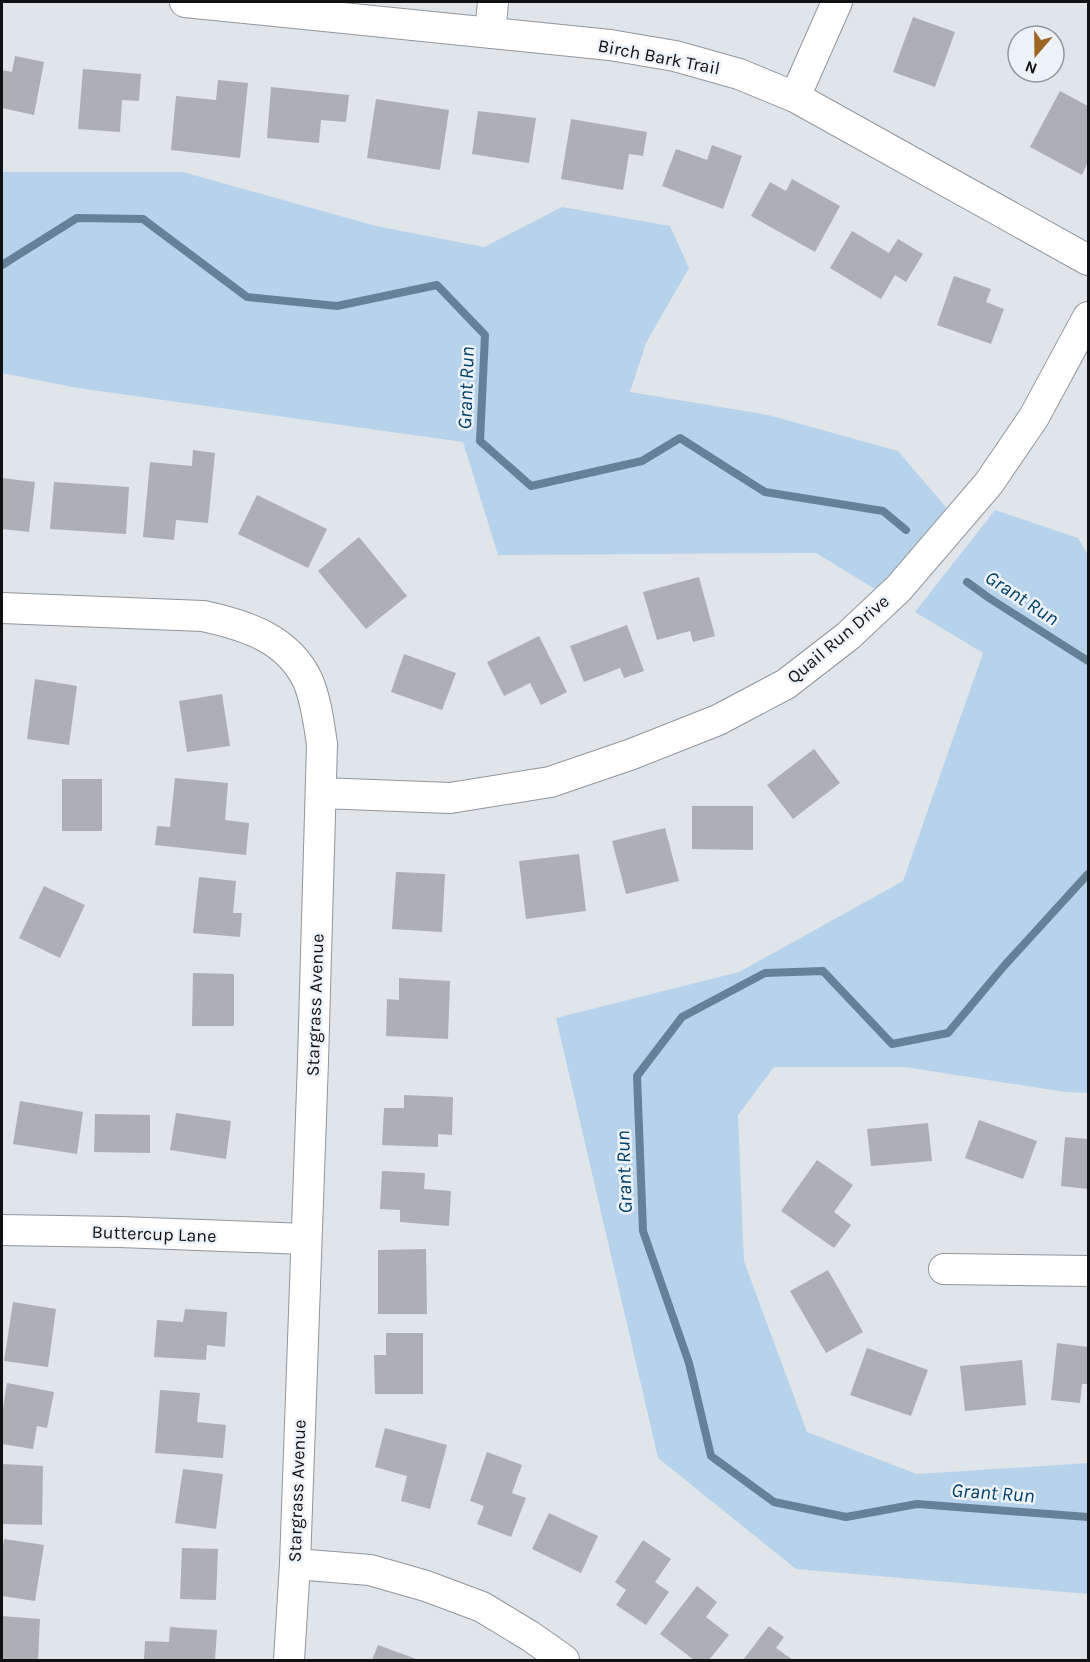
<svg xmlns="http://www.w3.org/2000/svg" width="1090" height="1662" viewBox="0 0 1090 1662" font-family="Karla,sans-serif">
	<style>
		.green { fill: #b7d3ec }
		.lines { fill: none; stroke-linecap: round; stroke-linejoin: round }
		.stream { stroke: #668097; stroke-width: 8 }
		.building { fill: #acb0b5 }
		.street-casing { stroke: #91969a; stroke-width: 32 }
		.street { stroke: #fff; stroke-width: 30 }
		.labels { text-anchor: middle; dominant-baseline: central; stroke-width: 5; stroke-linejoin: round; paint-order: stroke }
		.street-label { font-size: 18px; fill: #0f1113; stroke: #edf2f7 }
		.water-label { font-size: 20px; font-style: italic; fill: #003f68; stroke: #edf2f7 }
	</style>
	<rect width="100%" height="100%" fill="#e0e5ea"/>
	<path class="green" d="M2 172H183L376 226 484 247 562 207 670 226 689 268 646 343 630 392 768 415 898 451 951 513 875 589 816 553 498 555 463 442 78 388 2 373Z
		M995 510 1078 538 1088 555V1093L1065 1092 905 1067H774L738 1115 744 1261 807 1432 917 1474 1088 1463V1594L796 1569 658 1458 556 1018 739 972 903 881 983 653 915 612Z"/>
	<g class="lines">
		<path class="stream" d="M2 265 77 218 143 219 247 297 337 306 437 285 485 335 480 441 531 486 642 461 680 438 765 492 883 511 906 530
			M967 582 989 598 1088 661
			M1088 874 1004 966 948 1033 892 1044 823 971 765 973 682 1017 637 1076 643 1231 689 1363 711 1456 774 1502 846 1517 917 1504 1088 1517"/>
	</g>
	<path class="building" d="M913 17 955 32 935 87 893 72Z
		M15 56 44 62 34 115 2 108V70L12 72Z
		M83 69 141 74 139 101 122 100 120 132 78 129Z
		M218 80 248 83 240 158 171 150 176 96 216 100Z
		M271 87 349 95 346 122 321 120 319 143 267 138Z
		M1060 91 1088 106V162L1082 175 1030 147Z
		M376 99 449 110 440 170 367 158Z
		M478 111 536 118 529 163 472 154Z
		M571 119 647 132 643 156 629 154 623 190 561 179Z
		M712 145 742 156 723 209 662 186 676 149 707 160Z
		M792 179 840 206 815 252 751 216 770 182 786 191Z
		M852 231 889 253 898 239 923 254 906 282 895 275 881 299 830 268Z
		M954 276 991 289 986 302 1004 309 991 344 937 325Z
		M193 450 215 453 208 523 176 520 174 540 143 537 150 462 192 466Z
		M2 478 35 482 29 532 2 529Z
		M54 482 129 487 126 534 50 529Z
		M257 495 327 529 308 568 238 534Z
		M359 537 407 596 366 629 318 571Z
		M699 577 715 636 693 642 690 631 657 640 643 592Z
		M627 625 644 671 624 678 620 668 584 682 570 646Z
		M539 636 567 692 541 705 530 683 504 696 487 662Z
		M404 654 456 673 442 710 391 692Z
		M35 679 77 686 69 745 27 739Z
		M222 694 230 746 187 752 179 701Z
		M814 749 840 783 793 819 767 785Z
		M175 778 228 783 225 820 249 823 246 855 155 845 157 826 170 827Z
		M62 779H102V831H62Z
		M692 806H753V850L692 849Z
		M665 828 679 881 626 894 612 841Z
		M579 854 586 911 526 919 519 861Z
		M396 872 445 874 442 932 392 929Z
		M199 877 236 881 233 913H242L240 937 193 933Z
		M44 886 85 905 60 958 19 938Z
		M193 973 234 974V1026H192Z
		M399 978 450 981 448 1039 386 1036 387 999 399 1000Z
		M404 1095 453 1097 452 1135 438 1134V1147L382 1145 384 1108H404Z
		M20 1101 83 1112 77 1154 13 1144Z
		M176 1113 231 1121 226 1159 170 1150Z
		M95 1114 150 1115V1153L94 1152Z
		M979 1120 1037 1141 1023 1179 965 1158Z
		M928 1123 932 1161 871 1166 867 1129Z
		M1065 1137 1088 1139V1189L1061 1186Z
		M817 1160 853 1185 834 1212 851 1225 834 1248 781 1211Z
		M382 1171 425 1173 424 1189 451 1191 449 1226 400 1222V1210L380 1209Z
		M426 1249 427 1314H378V1250Z
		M828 1270 863 1332 826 1353 790 1291Z
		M13 1302 56 1309 48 1367 4 1361Z
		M185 1309 227 1312 225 1347 207 1345 206 1360 154 1357 157 1320 183 1322Z
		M386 1333H423V1394H375L374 1355H386Z
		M1057 1343 1088 1347V1384H1082L1080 1403 1051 1400Z
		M867 1348 928 1370 911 1416 850 1395Z
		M1022 1360 1026 1405 965 1411 960 1366Z
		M7 1383 54 1392 47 1428 37 1426 33 1449 2 1444V1415Z
		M160 1390 200 1393 197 1422 226 1425 223 1458 155 1453Z
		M385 1428 447 1445 430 1509 401 1501 407 1476 375 1467Z
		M487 1452 522 1465 512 1493 526 1498 511 1537 477 1524 484 1506 470 1501Z
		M2 1464 43 1466 42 1525 2 1524Z
		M183 1469 223 1474 216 1529 175 1523Z
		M549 1513 598 1536 581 1573 532 1549Z
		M4 1539 44 1545 35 1601 2 1596V1553Z
		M643 1540 671 1559 655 1582 669 1592 646 1625 616 1605 626 1590 615 1582Z
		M182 1548 218 1549 216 1600 180 1599Z
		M697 1586 717 1602 706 1617 729 1635 709 1660H694L660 1634Z
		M2 1616 40 1619 38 1660H2Z
		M769 1626 784 1637 776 1648 793 1660H743Z
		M170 1627 217 1630 215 1660H144L145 1641 169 1642Z
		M378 1645 419 1660H372Z"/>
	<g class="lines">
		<g class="street-casing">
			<path id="street" d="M185 2 610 45 675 56 739 74 795 97 1088 260
				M490 33 493 2
				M795 97 837 2
				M2 608 203 616C245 625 288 638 308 681 316 700 319 724 322 744L313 1061 295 1564 289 1660
				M321 793 450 798 550 782 632 754 718 720 786 684 848 636 899 588 989 483 1034 417 1088 317
				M2 1230 120 1232 306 1239
				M944 1269 1088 1271
				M295 1564 370 1570 426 1586 482 1607 530 1636 564 1660"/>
		</g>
		<use href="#street" class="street"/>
	</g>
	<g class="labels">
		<g class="street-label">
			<text transform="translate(659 57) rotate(11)">Birch Bark Trail</text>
			<text transform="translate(838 639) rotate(-40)">Quail Run Drive</text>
			<text transform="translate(315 1005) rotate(-88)">Stargrass Avenue</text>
			<text transform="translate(154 1234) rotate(2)">Buttercup Lane</text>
			<text transform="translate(297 1491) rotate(-88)">Stargrass Avenue</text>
		</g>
		<g class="water-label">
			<text transform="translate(466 388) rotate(-88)">Grant Run</text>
			<text transform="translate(1022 598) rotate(33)">Grant Run</text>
			<text transform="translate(624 1172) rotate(-92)">Grant Run</text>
			<text transform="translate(993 1493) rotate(4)">Grant Run</text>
		</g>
	</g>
	<rect width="1090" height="1662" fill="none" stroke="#0f1113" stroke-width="6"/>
	<g transform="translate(1036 54) rotate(200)"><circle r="28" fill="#edf2f7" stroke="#94989c" stroke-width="1.5"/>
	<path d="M0-4.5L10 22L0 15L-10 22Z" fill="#9e6523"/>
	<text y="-9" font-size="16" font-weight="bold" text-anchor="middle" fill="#0f1113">N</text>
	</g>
</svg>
